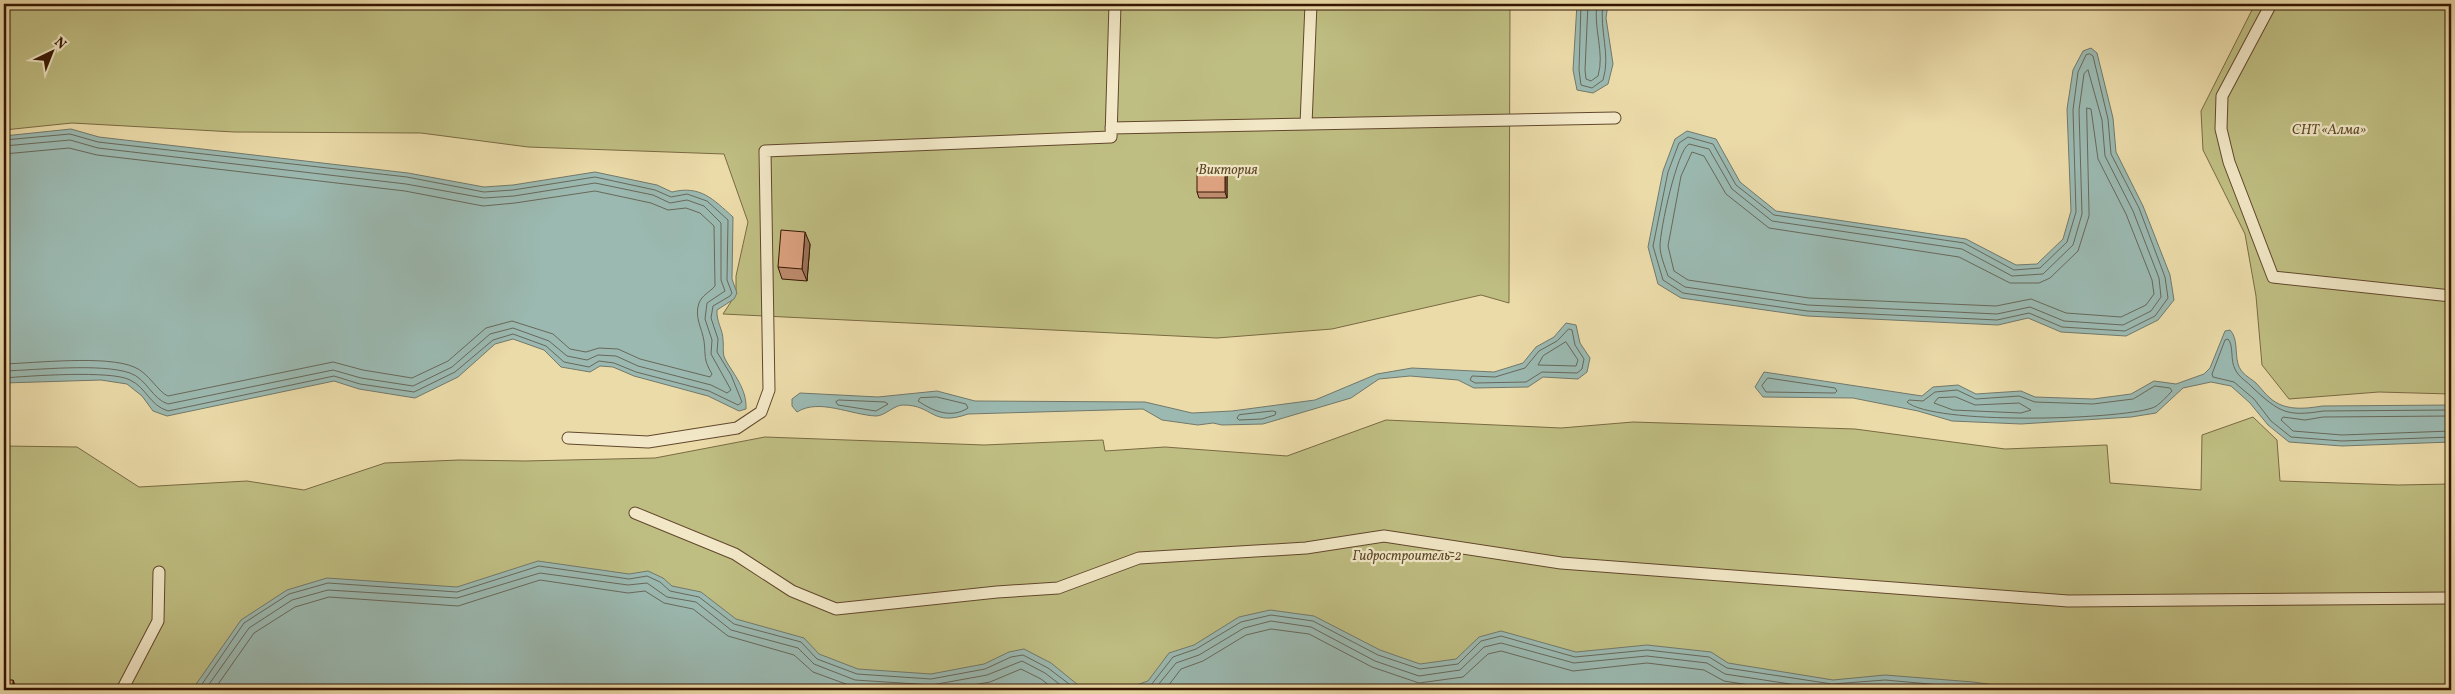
<svg xmlns="http://www.w3.org/2000/svg" width="2455" height="694" viewBox="0 0 2455 694" font-family="Vollkorn,serif">
	<style>
		.green { fill: #bfbe82; stroke: #7a6a42 }
		.water { fill: #9bb9b1; stroke: #72786b }
		.lines { fill: none; stroke-linecap: round; stroke-linejoin: round }
		.shore { stroke: #68685a; stroke-width: 1 }
		.lane-casing { stroke: #62472c; stroke-width: 13 }
		.lane { stroke: #f2e8c7; stroke-width: 11 }
		.wall { fill: #bf8c6f; stroke: #351602 }
		.shaded-wall { fill: #9b725a; stroke: #351602 }
		.building { fill: #dea381; stroke: #351602 }
		.labels { text-anchor: middle; dominant-baseline: central; stroke-width: 4.5; stroke-linejoin: round; paint-order: stroke }
		.park-label { font-size: 14px; font-style: italic; fill: #5e4828; stroke: #f2e8c7 }
	</style>
	<rect width="100%" height="100%" fill="#ebdba9"/>
	<filter id="stains"><feTurbulence type="fractalNoise" baseFrequency=".004" numOctaves="4"/><feColorMatrix values="0 0 0 0 .2 0 0 0 0 .09 0 0 0 0 .02 0 0 0 .5 -.17"/></filter>
	<radialGradient id="worn" r=".72"><stop offset=".6" stop-color="#630" stop-opacity="0"/><stop offset="1" stop-color="#630" stop-opacity=".3"/></radialGradient>
	<path class="green" d="M4 4H1510L1509 303 1481 295 1332 329 1217 338 723 314 736 294V276L748 222 724 154 528 147 421 133 234 132 72 123 4 130Z
		M2255 4H2451V394L2379 392 2289 399 2262 365 2256 296 2245 234 2203 150 2201 111Z
		M2253 417 2277 440 2280 481 2398 485 2451 484V690H4V446L77 447 139 487 247 481 304 490 385 463 459 460 525 461 655 458 765 437 984 445 1103 440 1105 451 1165 447 1287 456 1386 420 1561 428 1633 422 1855 429 2005 449 2107 445 2110 483 2201 490 2202 435Z"/>
	<path class="water" d="M1577 4H1608L1606 18 1613 64 1608 84 1593 93 1577 90 1573 70Z
		M2091 48 2097 53 2113 118 2116 152 2143 206 2170 275 2174 300 2158 320 2126 336 2061 332 2028 318 1998 325 1807 316 1681 298 1658 284 1648 247 1663 171 1675 139 1687 131 1716 139 1740 182 1776 211 1966 239 2016 265 2037 264 2063 239 2071 211 2067 109 2073 70 2083 51Z
		M71 129 99 137 408 173 484 187 513 185 595 172 657 185 672 192C700 185 713 199 733 217L732 279 737 293 734 299 717 310C716 321 723 330 723 340 724 348 722 352 725 359 734 375 747 389 746 409L739 411 708 396 634 376 613 367 600 366 590 372 561 367 544 350 513 339 495 344 458 377 415 398 359 389 334 381 167 416 153 411 142 396 127 384 101 380 4 383V136Z
		M1566 323 1576 325 1580 343 1590 358 1587 372 1578 379 1543 377 1528 387 1474 388 1458 380 1410 376 1379 379 1351 398 1263 424 1222 425 1213 423 1198 425 1162 420 1143 409 968 414C931 427 934 405 903 405 894 405 885 416 876 416 851 415 819 398 797 412L792 406V399L800 393 878 397 937 391 975 401 1145 402 1192 413 1232 411 1315 400 1377 374 1412 368 1494 372 1523 363 1536 347 1554 337Z
		M2230 330C2238 338 2235 353 2238 364 2241 374 2249 377 2256 383 2261 388 2265 394 2270 398 2284 411 2305 409 2322 406L2451 405V442L2342 446 2289 442 2268 425 2250 403 2231 386 2211 382 2183 388 2156 413 2131 417 2021 424 1952 421 1918 411 1853 398 1763 397 1755 387 1764 372 1922 396 1933 387 1958 385 1976 394 2021 391 2035 397 2093 399 2131 394 2154 381 2176 384 2204 374 2210 368 2225 331Z
		M538 561 629 574 648 571 663 578 672 586 701 592 736 619 804 638 819 654 858 669 931 674 984 664 1009 652 1024 649 1051 663 1083 689 1088 690H192L241 620 287 590 327 578 457 587Z
		M1270 610 1314 616 1380 650 1420 664 1456 659 1479 637 1501 631 1576 652 1647 645 1711 652 1728 663 1833 680 1885 675 1973 682 2031 690H1122L1148 681 1169 653 1194 645 1239 617Z"/>
	<g class="lines">
		<path class="shore" d="M1581 4 1579 70 1581 85 1592 88 1603 80C1611 55 1599 30 1603 4
			M1588 4 1585 70 1586 79 1591 81 1598 76C1605 53 1593 28 1597 4
			M2090 54 2093 56 2108 119 2111 154 2139 208 2165 277 2168 298 2155 316 2125 331 2062 327 2029 313 1997 320 1807 311 1683 293 1663 280 1653 246 1668 172 1679 143 1688 137 1713 144 1736 185 1774 215 1964 243 2014 270 2040 268 2067 242 2076 212 2073 110 2078 72 2086 55Z
			M2088 70 2102 120 2105 156 2133 211 2159 278 2161 297 2151 311 2123 325 2064 321 2030 307 1997 314 1808 305 1685 287 1668 276C1665 267 1660 255 1660 246 1660 230 1677 150 1689 144L1709 149 1732 189 1772 221 1962 249 2012 276 2043 274 2073 245 2082 214 2079 110 2084 74Z
			M2087 108 2091 109 2098 159 2126 214 2152 280 2154 294 2146 305 2121 317 2066 313 2031 299 1996 306 1809 298 1688 280 1674 271 1668 246 1681 176 1692 152 1704 156 1726 194 1769 228 1959 257 2010 283H2039L2050 278 2078 251 2089 216Z
			M4 140 70 134 98 142 407 177 484 192 513 190 595 177 655 190 671 197 687 194 707 201 728 220 727 280 732 293 730 296 713 306 711 318 718 339 717 352 731 375 742 402 738 405 709 391 636 372 614 363 599 361 589 367 564 362 546 346 513 334 493 340 455 372 414 392 360 384 334 376 168 411C149 405 147 388 130 380 112 370 28 376 4 378
			M4 146 70 140 98 148 406 184 484 198 514 196 595 183 653 195 670 203 687 200 704 206 721 223V280L725 291 707 303 705 319 712 340 711 354 731 390 727 393 711 385 638 366 616 356 598 355 587 360 567 356 549 341 513 328 490 334 452 367 413 386 361 378 333 370 168 404C152 399 147 379 130 373 101 363 37 370 4 371
			M4 154 69 148 97 155 405 191 483 206 515 203 595 191 651 203 668 210 686 208 700 213 714 226 715 286C710 292 702 295 699 303 694 317 702 328 704 341 706 356 703 359 712 374L710 377 640 359 618 349 599 348 586 352 570 349 553 334 512 321 486 328 448 361 412 378 363 370 333 362 168 396C159 393 148 372 134 367 107 355 35 363 4 364
			M1569 329 1572 330 1575 345 1584 359 1582 369 1577 373 1542 372 1526 382 1475 383 1470 380 1472 376 1495 377 1525 368 1539 351 1557 341Z
			M1566 342 1578 360 1576 366 1538 365 1543 356Z
			M1768 378 1835 388 1837 391 1835 393 1766 392 1762 386Z
			M2155 386 2170 388 2172 391C2167 396 2159 406 2152 408 2117 420 1933 425 1907 402L1909 400 1923 401 1935 392 1957 390 1976 399 2019 396 2035 402 2093 404 2133 399Z
			M937 397 966 404 968 408C951 419 933 411 918 401L920 398Z
			M1956 397 1975 405 2019 403 2031 410 2021 413 1953 410 1934 403 1938 398Z
			M839 400 885 402 888 404 876 411 838 405 836 402Z
			M2451 410 2323 411C2287 417 2279 412 2253 388 2247 381 2239 378 2235 369 2230 360 2234 346 2228 339L2225 340 2212 374 2213 377 2234 382 2254 399 2271 421 2291 437 2342 441 2451 437
			M1273 411 1276 412 1275 415 1262 419 1239 420 1237 418 1239 415Z
			M2451 416 2323 417 2305 420 2283 417 2281 420 2293 431 2342 435 2451 431
			M198 690 244 623 289 594 328 583 457 592 539 566 629 579 647 576 660 582 670 591 699 597 734 624 801 642 817 659 857 674 931 679 985 669 1011 657 1023 655 1048 668 1077 690
			M205 690 249 628 292 600 328 590 457 598 540 573 628 585 647 583 667 597 696 602 731 630 798 648 814 664 855 680 932 685 987 675 1022 661 1045 673 1067 690
			M214 690 254 633 295 607 329 597 458 606 540 580 628 593 645 591 664 603 693 609 728 636 794 655 813 672 854 687 898 690
			M944 690 990 682 1021 669 1041 679 1055 690
			M1137 690 1151 685 1173 657 1196 649 1241 622 1271 615 1313 621 1378 655 1420 669 1458 664 1481 641 1501 636 1575 657 1647 650 1709 657 1727 668 1832 684 1885 680 1996 690
			M1154 690 1176 663 1199 655 1244 628 1271 621 1311 627 1375 661 1419 676 1460 670 1484 647 1501 643 1574 663 1647 656 1707 663 1725 674 1829 690
			M1165 690 1181 669 1203 661 1246 635 1271 629 1309 634 1372 667 1419 683 1463 677 1488 654 1501 651 1573 671 1647 663 1704 670 1724 681 1781 690
			M1840 690 1885 687 1934 690"/>
		<g class="lane-casing">
			<path id="lane" d="M2271 4 2222 96 2221 129 2229 162 2273 277 2451 296
				M1306 124 1311 4
				M1111 128 1615 118
				M568 438 648 442 737 428 761 412 769 390 765 151 1111 137 1115 4
				M635 513 735 554 792 591 836 609 997 592 1058 588 1139 558 1306 548 1384 536 1561 563 2068 601 2451 598
				M122 690 158 621 159 572"/>
		</g>
		<use href="#lane" class="lane"/>
	</g>
	<path class="wall" d="M1227 174V198H1199L1197 192Z
		M810 244 807 281 782 279 778 267Z"/>
	<path class="shaded-wall" d="M1225 168 1227 174V198L1225 192Z
		M805 232 810 244 807 281 802 269Z
		M13 680 17 690H13Z"/>
	<path class="building" d="M1197 168H1225V192H1197Z
		M781 230 805 232 802 269 778 267Z
		M4 680H13V690H4Z"/>
	<g class="labels">
		<g class="park-label">
			<text x="2329" y="130">СНТ «Алма»</text>
			<text x="1228" y="170">Виктория</text>
			<text x="1407" y="556">Гидростроитель-2</text>
		</g>
	</g>
	<rect width="2455" height="694" fill="none" stroke="#ebdba9" stroke-width="20"/>
	<rect x="5" y="5" width="2445" height="684" fill="none" stroke="#351602" stroke-width="2.5"/>
	<rect x="10" y="10" width="2435" height="674" fill="none" stroke="#351602"/>
	<g transform="translate(52 52) rotate(43)" stroke="#f2e8c7" stroke-width="4" paint-order="stroke">
	<path d="M0-4L9 19L0 12L-9 19Z" fill="#351602"/>
	<text y="-8" font-size="14" font-weight="bold" text-anchor="middle" fill="#351602">N</text>
	</g>
	<rect width="100%" height="100%" filter="url(#stains)"/>
	<rect width="100%" height="100%" fill="url(#worn)"/>
</svg>
